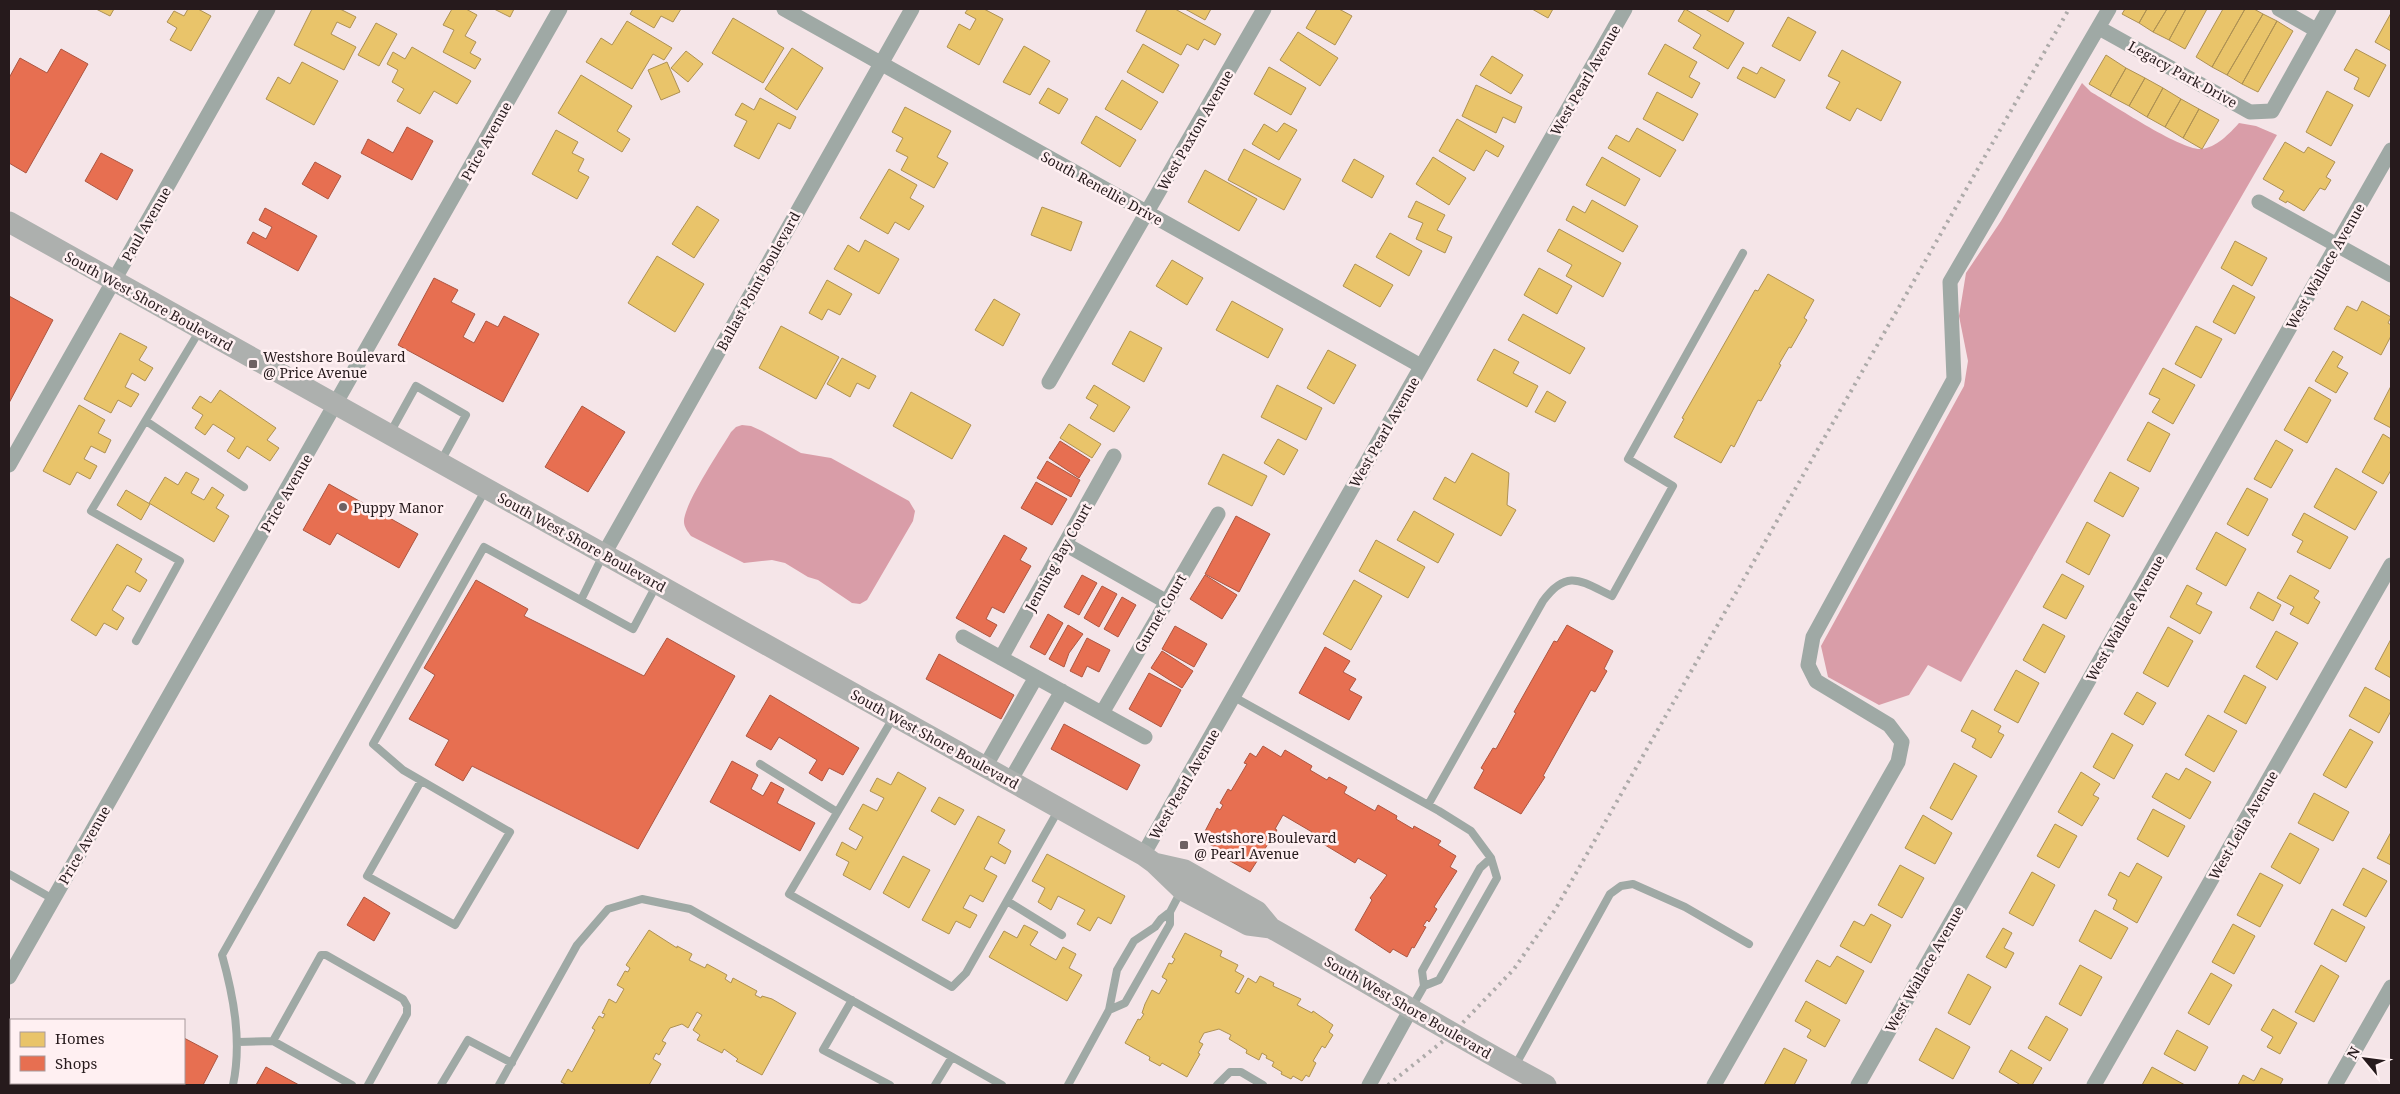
<svg xmlns="http://www.w3.org/2000/svg" width="2400" height="1094" viewBox="0 0 2400 1094" font-family="'Noto Serif',serif">
	<style>
		.water { fill: #d99da8 }
		.homes { fill: #e9c46a; stroke: #ae9153 }
		.shops { fill: #e76f51; stroke: #ad5641 }
		.lines { fill: none; stroke-linecap: round; stroke-linejoin: round }
		.lane { stroke: #9fa9a5; stroke-width: 8 }
		.street { stroke: #9fa9a5; stroke-width: 15 }
		.secondary { stroke: #adb0ae; stroke-width: 21 }
		.rail { stroke: #adaaa9; stroke-width: 4; stroke-dasharray: 2.5 5; stroke-linecap: butt }
		.poi-dot { fill: #6e6163; stroke: #fff0f2; stroke-width: 2 }
		.labels { text-anchor: middle; dominant-baseline: central; stroke-width: 5; stroke-linejoin: round; paint-order: stroke }
		.street-label { font-size: 14px; fill: #261a1c; stroke: #fff0f2 }
		.poi-label { font-size: 14px; fill: #261a1c; stroke: #fff0f2; text-anchor: start }
	</style>
	<rect width="100%" height="100%" fill="#f5e5e8"/>
	<path class="water" d="M2082 83 2091 92C2112 104 2180 150 2201 149 2216 148 2230 133 2239 123L2256 126 2277 135 1961 682 1928 665 1909 695 1879 705 1828 677 1821 646 1964 386 1968 361 1959 316 1966 273 2001 221Z
		M742 425 751 426 762 431 801 453 831 458 909 501 915 511 913 521 867 600 860 604 852 603 818 580 808 577 785 563 772 560 744 563 691 536C688 532 684 527 684 522 683 505 721 449 731 432L736 427Z"/>
	<path class="homes" d="M96 9H114L110 16Z
		M188 9H198L211 16 191 51 170 40 177 28 167 22 174 11 184 16Z
		M312 9H340L356 17 350 28 337 22 331 34 356 47 344 70 294 45Z
		M452 9H466L477 15 465 36 476 42 470 53 481 59 475 69 443 52 454 30 443 25Z
		M494 9H514L510 17Z
		M633 9H681L673 22 661 16 654 28 630 14Z
		M968 9H984L1003 19 979 65 947 47 959 24 970 30 976 19 965 13Z
		M1147 9H1175L1221 34 1215 45 1204 39 1198 50 1187 44 1181 55 1136 31Z
		M1185 9H1211L1205 20Z
		M1317 9H1339L1352 16 1335 45 1306 28Z
		M1532 9H1553L1548 18Z
		M1685 9 1744 43 1728 69 1693 48 1701 35 1678 21Z
		M1705 9H1735L1728 22Z
		M2125 9H2147L2139 23 2122 14Z
		M2147 9H2167L2153 32 2139 23Z
		M2167 9H2186L2169 40 2153 32Z
		M2186 9H2207L2185 49 2169 40Z
		M2223 9H2245L2212 67 2196 57Z
		M2245 9H2254L2263 14 2227 75 2212 67Z
		M2391 13V51L2375 42Z
		M2263 14 2277 21 2242 84 2227 75Z
		M1788 17 1816 32 1800 61 1772 46Z
		M733 18 784 48 763 83 712 53Z
		M627 21 672 48 664 60 653 54 632 89 586 62 601 38 612 45Z
		M2277 21 2293 31 2258 92 2242 84Z
		M376 23 397 34 379 66 358 55Z
		M1298 32 1338 58 1320 86 1280 60Z
		M1143 44 1179 65 1163 93 1127 72Z
		M1665 44 1697 62 1689 77 1700 83 1692 98 1648 74Z
		M1024 46 1050 61 1030 95 1003 82Z
		M412 47 471 81 457 104 434 91 420 114 397 101 404 89 392 82 398 70 387 64 393 52 405 59Z
		M792 48 823 68 797 110 765 89Z
		M2356 49 2386 65 2369 97 2354 89 2359 78 2344 70Z
		M1842 50 1901 82 1881 121 1857 108 1850 121 1826 108 1840 82 1828 76Z
		M686 51 703 64 688 82 671 68Z
		M2106 55 2126 68 2110 96 2089 84Z
		M1492 56 1523 75 1511 94 1480 75Z
		M302 62 338 81 314 125 266 99 278 77 290 84Z
		M667 62 680 92 661 100 648 70Z
		M1269 67 1306 88 1291 115 1254 94Z
		M1743 67 1757 74 1761 67 1785 80 1775 98 1737 78Z
		M2126 68 2145 78 2129 106 2110 96Z
		M581 75 632 106 617 131 630 139 622 152 558 113Z
		M2145 78 2163 88 2147 117 2129 106Z
		M1122 80 1158 102 1141 130 1105 109Z
		M1476 85 1522 107 1515 123 1503 117 1496 133 1462 116Z
		M1048 88 1068 99 1059 114 1039 103Z
		M2163 88 2181 99 2165 127 2147 117Z
		M2327 91 2353 105 2331 146 2306 132Z
		M1657 92 1698 114 1683 141 1643 119Z
		M760 98 796 117 790 129 778 123 759 159 734 146 747 121 735 115 742 103 754 110Z
		M2181 99 2199 109 2183 138 2165 127Z
		M905 107 951 131 937 157 948 163 934 188 901 170 908 157 896 151 903 138 892 132Z
		M2199 109 2219 120 2202 149 2183 138Z
		M1096 116 1136 140 1120 167 1081 143Z
		M1457 119 1504 146 1498 157 1486 150 1474 171 1439 151Z
		M1284 123 1297 130 1279 160 1252 144 1264 124 1277 132Z
		M1637 128 1676 150 1660 177 1608 148 1616 135 1629 142Z
		M556 130 578 142 572 153 584 159 578 171 589 177 577 199 532 174Z
		M2285 142 2304 153 2308 147 2335 162 2326 177 2331 180 2325 190 2320 188 2304 211 2287 201 2286 203 2279 199 2284 191 2263 179Z
		M1244 149 1301 179 1284 210 1228 180Z
		M1433 157 1466 178 1449 205 1416 184Z
		M1602 157 1640 179 1625 206 1586 185Z
		M1354 159 1384 176 1372 198 1342 181Z
		M889 169 917 185 910 198 924 206 909 230 895 222 888 234 860 218Z
		M1205 170 1257 199 1239 231 1188 202Z
		M1592 200 1638 226 1623 252 1566 220 1573 206 1585 213Z
		M1416 201 1445 215 1437 230 1452 237 1445 253 1416 239 1423 223 1408 217Z
		M697 206 719 220 694 258 672 244Z
		M1042 207 1082 222 1071 251 1031 235Z
		M1559 229 1621 263 1603 297 1566 276 1572 265 1547 251Z
		M1390 233 1422 251 1409 276 1376 257Z
		M865 240 899 259 879 294 834 269 848 245 859 252Z
		M2235 241 2267 258 2252 286 2221 268Z
		M657 256 704 284 675 332 628 303Z
		M1172 260 1203 278 1187 305 1156 286Z
		M1355 264 1393 285 1380 307 1343 286Z
		M1539 268 1572 286 1557 314 1524 295Z
		M1768 274 1814 300 1804 318 1807 320 1791 348 1789 347 1779 364 1781 365 1761 401 1758 400 1734 447 1731 445 1721 463 1674 437 1684 419 1682 418 1755 290 1758 291Z
		M827 280 852 294 840 315 828 309 822 320 809 313Z
		M2233 285 2255 297 2235 334 2213 322Z
		M994 299 1020 314 1003 346 975 330Z
		M1232 301 1283 329 1268 358 1216 330Z
		M2362 301 2391 317 2388 323 2391 325V336L2381 355 2334 329 2347 306 2357 311Z
		M1523 314 1585 348 1570 374 1508 340Z
		M781 326 839 357 816 399 759 368Z
		M2196 326 2222 339 2201 378 2175 364Z
		M1130 331 1162 348 1144 382 1112 364Z
		M120 333 147 347 139 360 153 368 145 381 132 373 125 387 139 394 131 407 118 400 111 413 84 399Z
		M1494 349 1519 362 1513 373 1538 386 1527 407 1477 380Z
		M1328 350 1356 365 1334 404 1307 388Z
		M2333 351 2343 357 2337 367 2348 373 2336 393 2315 381Z
		M842 358 876 376 869 389 857 383 850 397 827 384Z
		M2163 368 2195 385 2173 424 2152 412 2160 399 2149 394Z
		M1094 385 1130 407 1114 432 1090 418 1098 405 1086 398Z
		M1277 385 1322 408 1306 440 1261 417Z
		M2391 386V428L2374 419Z
		M2309 387 2331 400 2307 443 2284 430Z
		M220 390 276 428 267 440 279 448 270 461 247 446 239 459 227 451 235 438 213 424 205 435 195 428 203 415 192 408 200 396 211 403Z
		M1547 391 1566 402 1555 422 1535 412Z
		M911 392 971 425 952 459 893 426Z
		M79 405 105 420 98 433 111 440 105 453 91 446 84 459 97 466 90 479 77 472 70 485 43 471Z
		M2148 422 2170 434 2150 472 2127 460Z
		M1069 424 1101 444 1092 458 1060 438Z
		M2383 434 2391 439V470L2383 484 2362 472Z
		M1278 439 1298 450 1284 475 1264 463Z
		M2276 440 2293 450 2271 488 2254 479Z
		M1472 453 1509 473 1507 505 1516 510 1501 536 1433 499 1445 477 1455 483Z
		M1223 454 1267 476 1252 506 1208 484Z
		M2336 468 2377 492 2355 530 2314 507Z
		M186 472 199 479 191 493 204 500 212 487 224 495 216 508 229 516 214 542 149 503 165 477 178 485Z
		M2110 472 2139 488 2123 517 2094 501Z
		M2247 488 2268 499 2248 536 2227 524Z
		M126 490 150 504 141 520 117 505Z
		M1414 511 1454 534 1438 563 1397 540Z
		M2304 513 2348 537 2330 569 2297 552 2303 541 2292 535Z
		M2087 522 2110 535 2089 575 2066 562Z
		M2216 532 2246 549 2226 586 2196 569Z
		M1376 540 1425 567 1408 598 1359 571Z
		M117 544 142 559 135 572 147 580 140 592 127 585 112 610 124 618 117 630 104 623 96 636 71 620Z
		M2062 574 2084 586 2066 619 2043 607Z
		M2290 575 2319 591 2314 598 2320 602 2308 624 2290 614 2294 607 2277 598Z
		M1354 580 1382 596 1351 650 1323 634Z
		M2187 585 2202 593 2196 604 2212 612 2200 634 2170 617Z
		M2258 592 2281 605 2273 621 2250 608Z
		M2043 624 2065 636 2045 673 2023 660Z
		M2168 627 2193 641 2168 687 2143 673Z
		M2276 631 2298 643 2277 680 2256 667Z
		M2391 639V678L2375 669Z
		M2016 670 2039 683 2018 723 1994 710Z
		M2244 675 2266 687 2246 724 2224 712Z
		M2365 687 2391 701V711L2379 733 2349 716Z
		M2137 692 2156 703 2143 725 2124 714Z
		M1972 710 2001 726 1998 732 2004 735 1991 758 1972 747 1976 739 1961 731Z
		M2208 715 2237 731 2214 772 2185 755Z
		M2350 729 2373 742 2346 788 2323 775Z
		M2112 733 2133 745 2114 779 2093 767Z
		M1954 763 1977 776 1952 820 1930 808Z
		M2186 768 2211 782 2190 819 2152 797 2166 773 2179 780Z
		M898 772 926 788 870 890 843 875 849 862 836 855 842 842 856 850 863 837 849 829 863 804 877 811 884 798 870 791 877 778 891 785Z
		M2081 772 2100 784 2093 795 2099 798 2082 826 2058 812Z
		M2314 793 2349 812 2333 841 2298 823Z
		M939 797 964 810 955 825 931 811Z
		M2153 809 2185 826 2168 857 2137 839Z
		M1923 815 1952 833 1935 864 1905 848Z
		M978 816 1005 830 998 843 1011 851 1005 864 991 856 984 869 997 876 983 902 970 895 963 908 977 915 970 928 956 921 949 934 922 920Z
		M2055 824 2077 836 2059 868 2037 856Z
		M2391 832V865L2377 858Z
		M2290 833 2319 849 2300 884 2271 867Z
		M1047 854 1125 896 1111 924 1098 917 1090 931 1077 924 1085 910 1058 896 1051 910 1038 902 1045 888 1032 881Z
		M903 856 930 870 909 908 883 893Z
		M2137 863 2162 877 2137 923 2113 909 2117 900 2108 895 2120 872 2129 877Z
		M1900 865 1924 878 1902 918 1878 905Z
		M2363 868 2387 881 2366 917 2343 905Z
		M2032 872 2055 885 2033 926 2009 913Z
		M2260 873 2283 885 2260 927 2237 915Z
		M2332 909 2365 927 2346 962 2314 944Z
		M2095 910 2128 928 2111 959 2079 941Z
		M1871 914 1891 925 1871 963 1840 946 1854 921 1864 926Z
		M2233 924 2255 936 2234 974 2212 962Z
		M1024 925 1038 932 1030 945 1056 960 1063 947 1076 954 1069 968 1082 975 1067 1001 989 957 1004 931 1017 938Z
		M2003 928 2012 933 2004 948 2014 953 2006 968 1986 957Z
		M649 930 677 948V946L692 954 689 960 705 968 707 964 727 975 725 979 731 983 733 978 757 991 755 995 761 998 762 996 772 999 796 1013 762 1075 736 1061 738 1059 724 1049 722 1053 697 1040 700 1035 693 1030 702 1015 697 1012 688 1028 682 1024 670 1028 662 1041 666 1043 659 1055 656 1053 653 1059 661 1064 649 1085H567L561 1082 568 1069 572 1072 595 1030 592 1028 599 1016 603 1018 605 1014 602 1013 609 999 616 1003 624 989 617 985 625 971 628 972 630 968 626 965Z
		M1185 933 1222 951 1220 956 1238 965 1235 971 1244 976 1235 992 1239 994 1248 978 1256 983 1260 976 1274 983 1273 986 1301 999 1297 1005 1312 1013 1313 1011 1333 1025 1329 1032 1333 1035 1325 1048 1322 1046 1313 1061 1316 1063 1309 1077 1306 1075 1302 1081 1293 1076 1291 1079 1281 1074 1282 1072 1272 1066 1274 1062 1266 1058 1267 1056 1262 1053 1259 1060 1246 1053 1247 1050 1229 1039 1231 1035 1219 1029 1204 1033 1199 1042 1203 1044 1198 1053 1200 1054 1187 1077 1162 1063 1160 1066 1149 1060 1150 1057 1125 1043 1138 1019 1140 1020 1144 1014 1142 1013 1145 1004 1152 990 1159 994 1167 980 1162 977 1169 963 1172 964 1175 959 1172 957Z
		M1837 956 1864 971 1846 1004 1805 981 1817 960 1830 967Z
		M2080 965 2102 977 2081 1016 2059 1004Z
		M2321 965 2339 976 2314 1022 2295 1012Z
		M2211 973 2232 985 2209 1025 2188 1013Z
		M1968 974 1991 987 1970 1025 1948 1013Z
		M1806 1001 1840 1020 1825 1047 1807 1037 1811 1030 1795 1021Z
		M2273 1009 2297 1023 2280 1054 2267 1047 2273 1037 2261 1030Z
		M2046 1016 2068 1029 2050 1061 2028 1048Z
		M1936 1028 1970 1047 1953 1079 1919 1060Z
		M2177 1030 2208 1047 2195 1071 2164 1054Z
		M1784 1048 1807 1060 1794 1085H1764Z
		M2011 1050 2042 1068 2032 1085H2018L2019 1084 1999 1072Z
		M2152 1067 2185 1085H2142Z
		M2261 1068 2283 1079 2280 1085H2238L2243 1075 2254 1081Z"/>
	<path class="shops" d="M61 49 88 64 26 173 9 163V78L20 58 47 73Z
		M407 127 433 141 412 180 361 153 368 139 393 153Z
		M101 153 133 170 117 200 85 181Z
		M315 162 341 176 328 199 302 184Z
		M265 208 317 236 298 271 247 243 253 232 266 239 272 227 259 220Z
		M434 278 458 290 451 302 475 314 463 337 474 343 486 321 498 327 504 316 539 334 503 402 398 345Z
		M9 296 53 320 9 403Z
		M582 406 625 432 588 492 545 467Z
		M1060 441 1090 460 1079 478 1049 458Z
		M1047 461 1080 480 1071 497 1037 478Z
		M1036 482 1067 499 1052 525 1021 508Z
		M329 484 418 534 399 568 337 533 330 545 303 530Z
		M1236 516 1270 534 1239 592 1205 574Z
		M1004 535 1027 548 1020 560 1031 566 1004 613 992 607 986 619 997 625 990 637 956 618Z
		M1082 575 1097 583 1079 615 1064 607Z
		M1205 575 1237 595 1222 619 1190 599Z
		M476 580 528 609 524 616 644 676 667 638 735 676 638 849 472 766 463 781 435 765 449 740 409 719 435 675 424 668Z
		M1102 586 1117 594 1099 627 1084 618Z
		M1122 597 1136 605 1118 637 1104 629Z
		M1048 614 1063 623 1045 655 1030 647Z
		M1068 625 1083 634 1069 653 1064 667 1049 659Z
		M1567 625 1613 651 1604 669 1607 671 1595 692 1591 690 1543 776 1545 777 1521 814 1474 788 1484 770 1481 768 1493 748 1496 749 1516 713 1514 712 1554 641 1557 642Z
		M1175 626 1207 644 1194 667 1162 649Z
		M1087 638 1110 650 1099 672 1087 666 1082 677 1070 671Z
		M1325 647 1350 661 1343 672 1356 679 1349 690 1362 697 1349 720 1299 693Z
		M1162 651 1193 671 1182 688 1151 668Z
		M939 654 1014 695 1001 719 926 679Z
		M1149 673 1181 690 1161 727 1129 709Z
		M770 695 859 748 843 775 829 768 822 781 809 773 817 760 779 737 771 750 746 736Z
		M1064 724 1140 765 1127 790 1051 749Z
		M1263 746 1281 757 1285 750 1312 766 1310 770 1327 780 1329 777 1347 787 1344 793 1375 811 1378 805 1397 816 1396 819 1413 829 1414 826 1441 841 1438 845 1456 856 1450 867 1457 871 1434 907 1437 909 1429 922 1427 920 1423 926 1426 927 1414 948 1412 947 1407 957 1393 949 1390 953 1355 930 1372 900 1370 898 1387 875 1358 858 1355 863 1310 836 1312 832 1283 815 1275 829 1277 830 1250 872 1214 852 1216 848 1201 839 1217 808 1220 810 1223 805 1220 803 1228 789 1231 791 1247 764 1244 763 1250 753 1256 757Z
		M732 761 758 775 751 789 763 796 771 782 784 789 777 803 815 823 800 851 710 802Z
		M364 897 390 913 374 941 347 925Z
		M11 1031V1081L9 1080V1035Z
		M184 1038 218 1056 203 1085H149L151 1083H184Z
		M266 1067 299 1085H256Z
		M14 1083H116L121 1085H18Z"/>
	<g class="lines">
		<path class="lane" d="M146 421 244 487
			M390 433 416 386 466 415 441 461
			M581 600 603 555
			M136 641 180 561 91 511 200 330
			M1234 697 1439 811 1471 831 1491 858
			M893 718 789 894 952 987 966 973 1059 809
			M760 764 837 812
			M421 781 367 876 455 925 510 832 403 770 373 744 484 547 633 629 657 584
			M1428 805 1543 601C1567 568 1581 581 1612 596L1673 486 1628 459 1743 253
			M1491 858 1497 878 1439 980 1424 986 1422 971 1480 868Z
			M9 874 53 899
			M1007 901 1062 935
			M1170 912V924L1125 1003 1109 1010 1117 970 1134 941 1155 927 1161 919 1170 912 1181 891
			M852 1000 823 1050 890 1085
			M1412 1007 1424 986
			M273 1041 321 955H326L403 999 407 1006V1014L368 1085
			M238 1042 273 1041 352 1085
			M1515 1066 1610 894 1621 886 1633 884 1685 907 1749 944
			M233 1085C242 1042 234 998 222 955L486 489
			M441 1085 468 1040 512 1063
			M499 1085 577 945 608 909 642 899 690 909 1002 1085
			M935 1085 952 1057
			M1068 1085 1109 1010
			M1217 1085 1230 1072H1241L1263 1085"/>
		<path class="street" d="M784 9 1421 366
			M2279 9 2316 30
			M2099 28 2250 112 2272 111 2329 9
			M2259 202 2391 275
			M1049 382 1264 9
			M9 465 268 9
			M1065 544 1167 602
			M604 554 912 9
			M963 637 1145 737
			M1001 658 1114 456
			M1102 713 1218 514
			M985 767 1036 677
			M1010 781 1062 691
			M1143 855 1625 9
			M9 977 560 9
			M1369 1085 1412 1007
			M1714 1085 1898 762 1902 742 1889 725 1816 681 1808 665 1813 637 1954 379 1950 282 2109 9
			M1858 1085 2391 150
			M2094 1085 2391 565
			M2335 1085 2391 987"/>
		<path class="secondary" d="M9 222 1143 855 1154 863 1182 890 1248 925 1271 928
			M1154 863 1185 870 1257 911 1271 928C1363 980 1453 1035 1546 1085"/>
		<path class="rail" d="M1388 1085 1452 1034 1514 969 1555 910 2069 9"/>
	</g>
	<g class="poi-dot">
		<rect x="248" y="359" width="10" height="10" rx="2.5"/>
		<circle cx="343" cy="507" r="5"/>
		<rect x="1179" y="840" width="10" height="10" rx="2.5"/>
	</g>
	<g class="labels">
		<g class="street-label">
			<text transform="translate(2183 74) rotate(29)">Legacy Park Drive</text>
			<text transform="translate(1585 80) rotate(-60)">West Pearl Avenue</text>
			<text transform="translate(1195 130) rotate(-60)">West Paxton Avenue</text>
			<text transform="translate(486 141) rotate(-61)">Price Avenue</text>
			<text transform="translate(1102 188) rotate(29)">South Renellie Drive</text>
			<text transform="translate(146 224) rotate(-60)">Paul Avenue</text>
			<text transform="translate(2325 266) rotate(-60)">West Wallace Avenue</text>
			<text transform="translate(758 281) rotate(-61)">Ballast Point Boulevard</text>
			<text transform="translate(149 301) rotate(29)">South West Shore Boulevard</text>
			<text transform="translate(1384 432) rotate(-60)">West Pearl Avenue</text>
			<text transform="translate(286 493) rotate(-60)">Price Avenue</text>
			<text transform="translate(582 542) rotate(29)">South West Shore Boulevard</text>
			<text transform="translate(1058 557) rotate(-61)">Jenning Bay Court</text>
			<text transform="translate(1160 613) rotate(-60)">Gurnet Court</text>
			<text transform="translate(2125 618) rotate(-60)">West Wallace Avenue</text>
			<text transform="translate(935 739) rotate(29)">South West Shore Boulevard</text>
			<text transform="translate(1184 784) rotate(-60)">West Pearl Avenue</text>
			<text transform="translate(2243 825) rotate(-60)">West Leila Avenue</text>
			<text transform="translate(84 845) rotate(-60)">Price Avenue</text>
			<text transform="translate(1924 969) rotate(-60)">West Wallace Avenue</text>
			<text transform="translate(1408 1007) rotate(30)">South West Shore Boulevard</text>
		</g>
		<g class="poi-label">
			<text x="263" y="356">Westshore Boulevard<tspan x="263" dy="16">@ Price Avenue</tspan></text>
			<text x="353" y="507">Puppy Manor</text>
			<text x="1194" y="837">Westshore Boulevard<tspan x="1194" dy="16">@ Pearl Avenue</tspan></text>
		</g>
	</g>
	<rect width="2400" height="1094" fill="none" stroke="#261a1c" stroke-width="20"/>
	<rect x="10" y="1019" width="175" height="65" fill="#fff0f2" stroke="#a89a9c"/>
	<rect x="20" y="1032" width="25" height="15" fill="#e9c46a" stroke="#a89a9c"/>
	<text x="55" y="1044" font-size="15" fill="#261a1c">Homes</text>
	<rect x="20" y="1056" width="25" height="15" fill="#e76f51" stroke="#a89a9c"/>
	<text x="55" y="1069" font-size="15" fill="#261a1c">Shops</text>
	<g transform="translate(2365 1059) rotate(299)" stroke="#fff0f2" stroke-width="4" paint-order="stroke">
	<path d="M0-4L9 19L0 12L-9 19Z" fill="#261a1c"/>
	<text y="-8" font-size="14" font-weight="bold" text-anchor="middle" fill="#261a1c">N</text>
	</g>
</svg>
